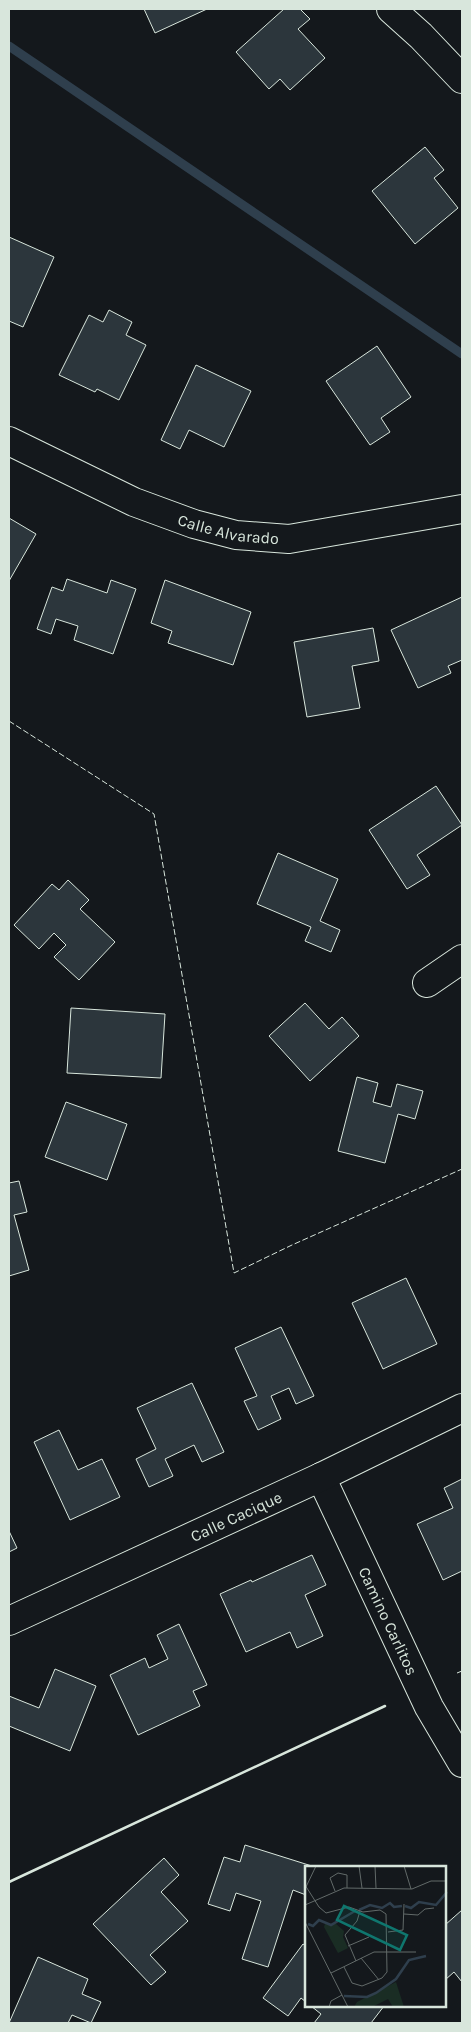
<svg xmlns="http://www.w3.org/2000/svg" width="471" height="2032" viewBox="0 0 471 2032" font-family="Karla,sans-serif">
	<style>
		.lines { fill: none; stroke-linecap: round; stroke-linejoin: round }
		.stream { stroke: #2f3f4d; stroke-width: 9 }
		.building { fill: #2c363c; stroke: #d8e6dc }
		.minor-casing { stroke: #d8e6dc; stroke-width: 30 }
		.minor { stroke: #14181c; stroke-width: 28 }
		.fence { stroke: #d8e6dc; stroke-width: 1; stroke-dasharray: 6 2.5; stroke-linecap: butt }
		.wall { stroke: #d8e6dc; stroke-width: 2.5 }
		.labels { text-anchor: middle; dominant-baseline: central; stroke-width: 4; stroke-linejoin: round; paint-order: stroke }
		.street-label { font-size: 16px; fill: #d8e6dc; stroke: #14181c }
		.inset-river { fill: none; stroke: #2f3f4d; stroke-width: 2.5 }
		.inset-road { fill: none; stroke: #626a69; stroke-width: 1 }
		.view { fill: #0f766e; fill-opacity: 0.15; stroke: #0f766e; stroke-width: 2.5 }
		.inset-edge { fill: none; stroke: #d8e6dc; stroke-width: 2.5 }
	</style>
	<rect width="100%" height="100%" fill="#14181c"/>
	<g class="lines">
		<path class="stream" d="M9 46 462 354"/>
	</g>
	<path class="building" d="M144 9H207L155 33Z
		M284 9H300L310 19 298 29 325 58 290 90 280 79 269 89 236 52Z
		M425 147 444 170 434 178 458 208 415 244 372 191Z
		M9 237 54 257 23 327 9 321Z
		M109 310 132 322 126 335 146 345 119 400 97 389 95 392 59 375 89 315 103 322Z
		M377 346 411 397 381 418 390 432 370 445 326 381Z
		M196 365 251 391 224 447 189 430 180 449 161 440Z
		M9 518 36 534 9 581Z
		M67 579 107 593 111 580 136 589 113 654 74 640 78 626 56 619 51 634 37 629 52 587 63 591Z
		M165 580 251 612 233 665 168 643 172 631 151 623Z
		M462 597V660L448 666 451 673 418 688 391 630Z
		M373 628 379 661 352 666 360 708 307 717 294 642Z
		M436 786 462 825 417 855 430 875 407 889 369 830Z
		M278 853 338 879 320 921 340 930 331 952 305 941 311 927 257 904Z
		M68 880 89 900 80 909 115 942 79 980 54 957 66 945 54 933 39 949 14 925 52 884 59 890Z
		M305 1003 329 1029 342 1017 359 1036 310 1081 269 1036Z
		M71 1008 165 1014 161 1078 67 1073Z
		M357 1077 378 1083 373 1102 391 1107 397 1084 423 1091 415 1119 398 1114 385 1163 338 1151Z
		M66 1102 127 1124 107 1180 45 1157Z
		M19 1181 27 1212 14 1215 29 1270 9 1276V1183Z
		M406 1278 437 1344 383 1369 352 1303Z
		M281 1327 314 1396 296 1404 289 1388 271 1396 281 1419 258 1430 244 1401 257 1396 235 1348Z
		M192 1383 224 1452 202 1462 194 1445 165 1459 173 1476 149 1487 136 1459 156 1449 137 1408Z
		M59 1430 78 1470 102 1459 120 1497 70 1520 34 1442Z
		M462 1479V1571L443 1580 417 1524 453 1508 444 1488Z
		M9 1531 17 1548 9 1552Z
		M312 1555 326 1585 305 1595 323 1636 297 1648 290 1632 246 1652 220 1594 251 1580 252 1582Z
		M179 1624 207 1685 193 1691 200 1706 138 1735 110 1675 145 1658 149 1668 168 1659 157 1635Z
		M55 1669 96 1686 70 1751 9 1726V1696L39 1708Z
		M245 1845 315 1867H306V1895L293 1890 268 1967 242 1959 261 1901 236 1893 230 1911 208 1904 224 1857 240 1862Z
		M164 1858 179 1875 161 1892 188 1921 150 1955 166 1972 151 1985 93 1924Z
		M462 1910V1982L454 1972 445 1980V1925Z
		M303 1944 306 1946V2002L301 1998 288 2016 263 1998Z
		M38 1957 88 1979 82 1994 101 2002 91 2023 72 2015 68 2023H9Z
		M311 2006H384L371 2023H314L321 2014Z"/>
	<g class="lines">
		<g class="minor-casing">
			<g id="minor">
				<path d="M391 9 421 36 462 79"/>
				<path id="s1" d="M9 441 134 502 194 524 236 535 289 539 462 509"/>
				<path d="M427 983 462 959"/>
				<path id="s2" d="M321 1477 429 1707 462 1763"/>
				<path id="s3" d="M9 1621 321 1477 462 1408"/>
			</g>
		</g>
		<use href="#minor" class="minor"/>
		<path class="fence" d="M9 721 154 814 234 1273 292 1245 462 1169
			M457 1673 462 1671"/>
		<path class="wall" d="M9 1882 385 1706"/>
	</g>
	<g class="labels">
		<g class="street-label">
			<text stroke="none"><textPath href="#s1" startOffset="238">Calle Alvarado</textPath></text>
			<text stroke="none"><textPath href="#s3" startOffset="250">Calle Cacique</textPath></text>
			<text stroke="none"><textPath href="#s2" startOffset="159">Camino Carlitos</textPath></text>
		</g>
	</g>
	<g transform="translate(305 1866)">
		<rect width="141" height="141" fill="#14181c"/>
		<path d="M20 58H31L39 65 38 71 43 82 33 87 19 61ZM91 116 99 141H88L83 133 67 141H49L52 136Z" fill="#1a2d24"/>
		<path class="inset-river" d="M100 40 106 42 114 36 131 39 142 26M54 44 65 39 77 42 85 37 89 41 97 40M3 58 8 60 14 54 26 59 50 45M39 130 62 131 71 127 91 113 104 94 121 90"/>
		<path class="inset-road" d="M54 0 57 22M70 0 71 22M99 0 106 23M0 19 14 41 21 47 44 41 58 46 75 44 81 48 82 106 77 112 57 120 47 117 39 101M0 23 11 0M30 25 25 12 33 7 42 9V22M0 39 39 22 107 23 126 15H142M99 48 113 49 120 43 129 42M0 56 43 141M83 66 98 64 99 38M43 80 64 71M56 92 74 114M51 95 40 69 52 55 55 45M26 107 69 86H111M24 141 26 135 37 129"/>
		<path class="view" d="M39 40 102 69 95 84 32 54Z"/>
		<rect width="141" height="141" class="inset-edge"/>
	</g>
	<rect width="471" height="2032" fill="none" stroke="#d8e6dc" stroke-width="20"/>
</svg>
